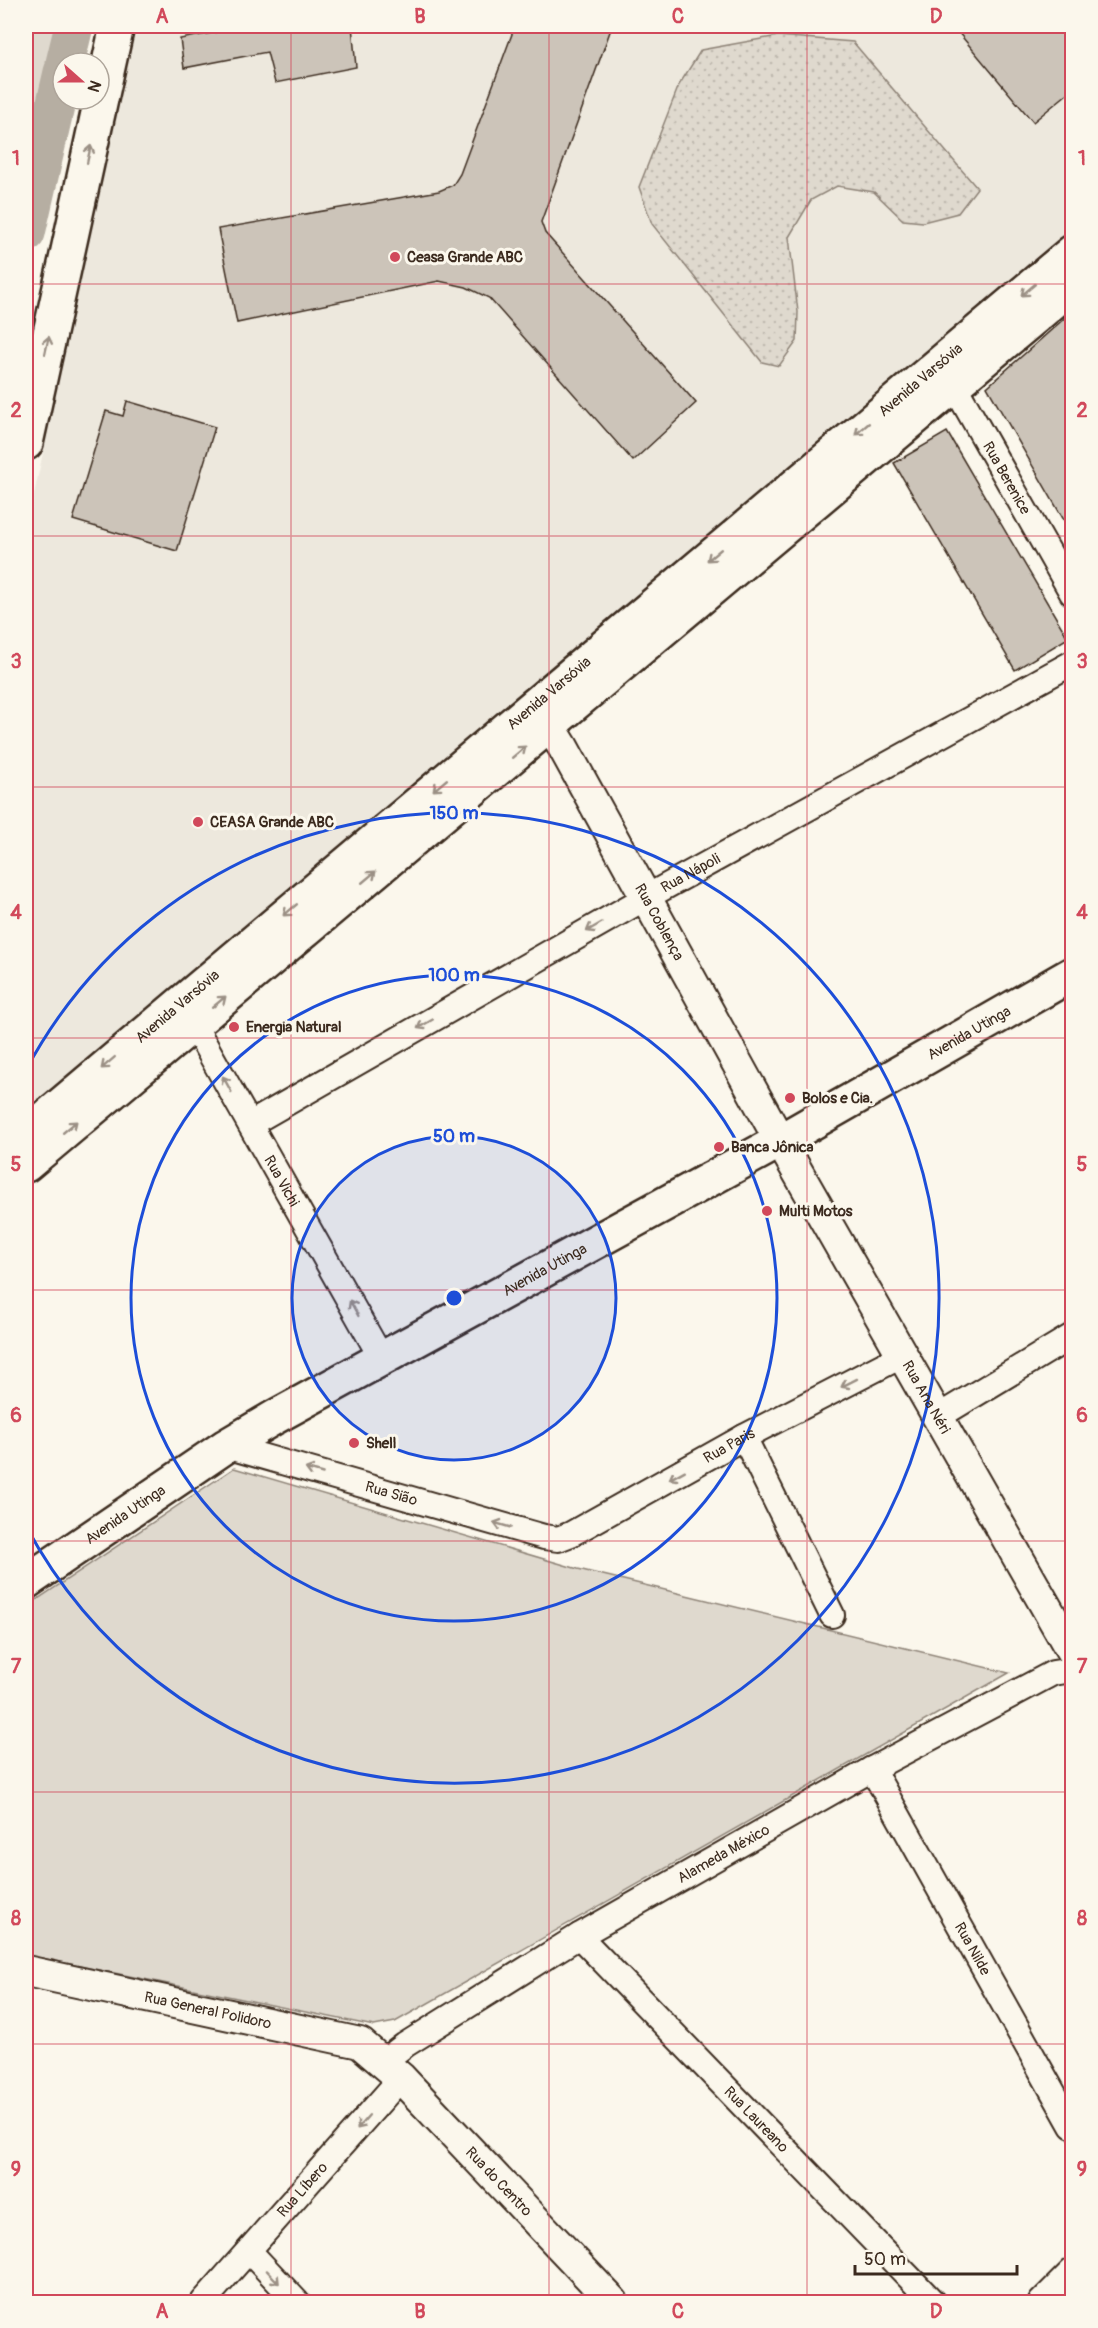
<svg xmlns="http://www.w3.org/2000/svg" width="1098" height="2328" viewBox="0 0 1098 2328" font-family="Pangolin,sans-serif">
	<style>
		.built { fill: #ede8dd }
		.grass { fill: url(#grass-dots); stroke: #8d8276; stroke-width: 1.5 }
		.park { fill: #dfd9ce; stroke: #8d8276; stroke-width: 1.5 }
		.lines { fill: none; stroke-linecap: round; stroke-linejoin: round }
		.river { stroke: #b6aea2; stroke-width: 39 }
		.building { fill: #ccc4b9; stroke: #3b2a1e; stroke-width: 1.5 }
		.minor-casing { stroke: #3b2a1e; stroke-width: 28 }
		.tertiary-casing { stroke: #3b2a1e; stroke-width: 34 }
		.secondary-casing { stroke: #3b2a1e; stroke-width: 38 }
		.minor { stroke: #fbf7ec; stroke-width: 24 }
		.tertiary { stroke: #fbf7ec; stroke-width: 30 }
		.secondary { stroke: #fbf7ec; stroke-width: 33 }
		.oneway { stroke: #9b9085 }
		.grid { fill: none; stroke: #d1495b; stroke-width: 1.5; stroke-opacity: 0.55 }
		.ring { fill: none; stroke: #1d4ed8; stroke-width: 3 }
		.poi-dot { fill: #d1495b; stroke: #fbf7ec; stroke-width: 2 }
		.labels { text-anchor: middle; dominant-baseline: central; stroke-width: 6; stroke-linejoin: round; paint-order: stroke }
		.poi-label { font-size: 15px; font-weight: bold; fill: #3b2a1e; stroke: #fbf7ec; text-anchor: start }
		.street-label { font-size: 15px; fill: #3b2a1e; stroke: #fbf7ec }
		.centre { fill: #1d4ed8; stroke: #fbf7ec; stroke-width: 3 }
		.ring-label { font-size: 18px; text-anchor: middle; font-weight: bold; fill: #1d4ed8; stroke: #fbf7ec; stroke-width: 6; stroke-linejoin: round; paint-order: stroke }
		.neatline { fill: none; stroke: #d1495b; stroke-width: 2 }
		.grid-label { font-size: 20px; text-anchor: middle; font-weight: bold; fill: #d1495b }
	</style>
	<defs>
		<pattern id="grass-dots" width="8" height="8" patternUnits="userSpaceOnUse" patternTransform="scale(1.5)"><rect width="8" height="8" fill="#dfd9ce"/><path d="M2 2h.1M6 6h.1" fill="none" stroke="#c0bab0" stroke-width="1.8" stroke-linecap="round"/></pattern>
	</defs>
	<rect width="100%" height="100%" fill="#fbf7ec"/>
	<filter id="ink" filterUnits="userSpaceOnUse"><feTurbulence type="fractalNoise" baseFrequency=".0167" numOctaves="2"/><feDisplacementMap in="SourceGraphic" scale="12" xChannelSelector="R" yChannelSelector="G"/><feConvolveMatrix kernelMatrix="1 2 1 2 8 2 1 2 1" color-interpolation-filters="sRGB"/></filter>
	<g filter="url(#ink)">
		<path class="built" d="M136 26H1072V228L26 1113V531Z"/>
		<path class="grass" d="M778 36 853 42 977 188 958 213 923 222 903 220 874 192 837 186 811 200 789 237 798 312 797 341 779 366 762 362 652 224 639 187 679 85 701 50Z"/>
		<path class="park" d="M26 26H61L26 182Z
			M234 1468 578 1569 1009 1673 395 2022 374 2026 26 1955V1607Z"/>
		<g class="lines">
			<path class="river" d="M65 63 74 26
				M26 233 63 72"/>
		</g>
		<path class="building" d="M250 26H352L356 67 275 83 267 52 184 68 180 39Z
			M515 26H612L541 222 545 233 696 403 633 461 489 298 466 287 439 281 237 323 218 229 439 191 453 185 460 174Z
			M953 26H1064L1072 36V90L1033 122Z
			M1066 317 1072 329V534L987 387Z
			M127 401 215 427 177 551 73 520 106 411 123 416Z
			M947 432 1068 638 1015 670 894 463Z"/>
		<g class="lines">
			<g class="minor-casing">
				<g id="minor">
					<path id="s1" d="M946 371 1072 593"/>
					<path id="s2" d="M186 1011 382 1359"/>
					<path id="s3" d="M250 1124 645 898 1072 663"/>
					<path d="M936 1418 1072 1336"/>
					<path d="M744 1437 832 1615"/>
					<path id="s4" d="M226 1446 544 1537 558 1539 571 1534 744 1437 901 1356"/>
					<path id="s5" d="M872 1769 1072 2126"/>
					<path id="s6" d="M579 1936 933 2302"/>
					<path id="s7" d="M384 2061 405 2045 579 1936 872 1769 1053 1673 1072 1670"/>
					<path d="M249 2251 297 2302"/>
					<path id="s8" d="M203 2302 401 2078"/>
					<path d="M1041 2302 1072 2271"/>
				</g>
			</g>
			<g class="tertiary-casing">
				<g id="tertiary">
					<path id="s9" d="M533 707 550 726 563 747 780 1141 1072 1652"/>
					<path id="s10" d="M26 1971 360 2043 401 2078 613 2302"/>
				</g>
			</g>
			<g class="secondary-casing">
				<g id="secondary">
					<path d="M26 443 117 26"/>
					<path id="s11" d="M26 1134 1072 252"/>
					<path d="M26 1165 1072 286"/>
					<path id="s12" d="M26 1582 226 1446 275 1417 780 1141 1072 974"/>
				</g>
			</g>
			<use href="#minor" class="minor"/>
			<use href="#tertiary" class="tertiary"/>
			<use href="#secondary" class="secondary"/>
		</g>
		<defs><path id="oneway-shaft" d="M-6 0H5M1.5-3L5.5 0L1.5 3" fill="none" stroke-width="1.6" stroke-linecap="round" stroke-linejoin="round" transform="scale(1.5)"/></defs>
		<g class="oneway">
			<use href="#oneway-shaft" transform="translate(89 154) rotate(-78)"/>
			<use href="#oneway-shaft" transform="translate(1028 290) rotate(140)"/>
			<use href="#oneway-shaft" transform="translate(47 345) rotate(-78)"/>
			<use href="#oneway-shaft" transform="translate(862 429) rotate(140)"/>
			<use href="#oneway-shaft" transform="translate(714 555) rotate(140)"/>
			<use href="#oneway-shaft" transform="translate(519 752) rotate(-40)"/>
			<use href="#oneway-shaft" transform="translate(440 785) rotate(140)"/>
			<use href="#oneway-shaft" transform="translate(369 877) rotate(-40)"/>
			<use href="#oneway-shaft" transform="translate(290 910) rotate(140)"/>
			<use href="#oneway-shaft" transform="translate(594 927) rotate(150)"/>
			<use href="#oneway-shaft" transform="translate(219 1002) rotate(-40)"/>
			<use href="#oneway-shaft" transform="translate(425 1024) rotate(150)"/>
			<use href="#oneway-shaft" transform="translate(108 1063) rotate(139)"/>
			<use href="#oneway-shaft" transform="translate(227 1084) rotate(-119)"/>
			<use href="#oneway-shaft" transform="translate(70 1127) rotate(-40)"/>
			<use href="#oneway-shaft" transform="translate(354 1308) rotate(-119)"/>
			<use href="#oneway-shaft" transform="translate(849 1383) rotate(153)"/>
			<use href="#oneway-shaft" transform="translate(314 1471) rotate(-164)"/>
			<use href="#oneway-shaft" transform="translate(677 1475) rotate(151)"/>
			<use href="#oneway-shaft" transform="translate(502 1525) rotate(-164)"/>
			<use href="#oneway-shaft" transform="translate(363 2122) rotate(131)"/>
			<use href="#oneway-shaft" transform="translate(273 2277) rotate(47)"/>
		</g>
	</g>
	<path class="grid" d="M291 26V2302M549 26V2302M807 26V2302M26 284H1072M26 536H1072M26 787H1072M26 1038H1072M26 1290H1072M26 1541H1072M26 1792H1072M26 2044H1072"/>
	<circle cx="454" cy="1298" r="162" fill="#1d4ed8" fill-opacity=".12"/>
	<g class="ring">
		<circle cx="454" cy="1298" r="162"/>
		<circle cx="454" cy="1298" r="323"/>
		<path d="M26 1070A485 485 0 1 1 26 1526"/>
	</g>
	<g class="poi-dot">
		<circle cx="395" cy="257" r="6"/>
		<circle cx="198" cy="822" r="6"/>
		<circle cx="234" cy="1027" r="6"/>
		<circle cx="790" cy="1098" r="6"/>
		<circle cx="719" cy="1147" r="6"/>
		<circle cx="767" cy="1211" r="6"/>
		<circle cx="354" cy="1443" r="6"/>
	</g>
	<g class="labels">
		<g class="poi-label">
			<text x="407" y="257">Ceasa Grande ABC</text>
			<text x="210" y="822">CEASA Grande ABC</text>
			<text x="246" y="1027">Energia Natural</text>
			<text x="802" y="1098">Bolos e Cia.</text>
			<text x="731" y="1147">Banca Jônica</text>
			<text x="779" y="1211">Multi Motos</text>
			<text x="366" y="1443">Shell</text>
		</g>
		<g class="street-label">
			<text stroke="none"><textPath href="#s11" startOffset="1170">Avenida Varsóvia</textPath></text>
			<text stroke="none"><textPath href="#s1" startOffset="123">Rua Berenice</textPath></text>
			<text stroke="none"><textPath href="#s11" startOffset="684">Avenida Varsóvia</textPath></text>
			<text stroke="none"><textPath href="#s3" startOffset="507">Rua Nápoli</textPath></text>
			<text stroke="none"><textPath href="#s9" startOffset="250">Rua Coblença</textPath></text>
			<text stroke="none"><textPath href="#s11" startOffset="198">Avenida Varsóvia</textPath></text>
			<text stroke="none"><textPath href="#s12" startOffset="1092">Avenida Utinga</textPath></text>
			<text stroke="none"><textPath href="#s2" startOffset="195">Rua Vichi</textPath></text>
			<text stroke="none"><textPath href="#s12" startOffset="606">Avenida Utinga</textPath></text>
			<text stroke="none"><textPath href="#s9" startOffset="795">Rua Ana Néri</textPath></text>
			<text stroke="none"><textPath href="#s4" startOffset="540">Rua Paris</textPath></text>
			<text stroke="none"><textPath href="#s4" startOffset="172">Rua Sião</textPath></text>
			<text stroke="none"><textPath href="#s12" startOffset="120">Avenida Utinga</textPath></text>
			<text stroke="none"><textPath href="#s7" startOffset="398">Alameda México</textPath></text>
			<text stroke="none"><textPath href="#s5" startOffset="206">Rua Nilde</textPath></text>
			<text stroke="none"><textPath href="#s10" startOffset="186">Rua General Polidoro</textPath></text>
			<text stroke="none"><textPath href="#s6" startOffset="255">Rua Laureano</textPath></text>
			<text stroke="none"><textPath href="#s10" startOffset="538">Rua do Centro</textPath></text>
			<text stroke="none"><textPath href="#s8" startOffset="150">Rua Líbero</textPath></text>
		</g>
	</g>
	<circle cx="454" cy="1298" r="9" class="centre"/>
	<g class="ring-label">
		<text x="454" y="819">150 m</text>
		<text x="454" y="981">100 m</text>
		<text x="454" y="1142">50 m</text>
	</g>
	<rect width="1098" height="2328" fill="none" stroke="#fbf7ec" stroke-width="66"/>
	<g transform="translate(81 81) rotate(111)"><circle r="28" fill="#fbf7ec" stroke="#aea59a" stroke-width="1.5"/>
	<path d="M0-4.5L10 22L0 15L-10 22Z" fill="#d1495b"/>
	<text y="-9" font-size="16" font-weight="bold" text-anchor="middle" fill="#3b2a1e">N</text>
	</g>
	<path d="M855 2265v9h162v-9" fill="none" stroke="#3b2a1e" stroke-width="3"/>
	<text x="864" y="2265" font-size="18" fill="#3b2a1e" stroke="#fbf7ec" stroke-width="4.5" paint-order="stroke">50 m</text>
	<rect x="33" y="33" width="1032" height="2262" class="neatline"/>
	<g class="grid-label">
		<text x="162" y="23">A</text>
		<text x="420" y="23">B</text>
		<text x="678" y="23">C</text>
		<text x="936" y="23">D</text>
		<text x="16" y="165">1</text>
		<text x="1082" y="165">1</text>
		<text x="16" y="417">2</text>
		<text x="1082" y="417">2</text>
		<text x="16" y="668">3</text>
		<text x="1082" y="668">3</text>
		<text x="16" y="919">4</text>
		<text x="1082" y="919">4</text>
		<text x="16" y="1171">5</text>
		<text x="1082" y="1171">5</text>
		<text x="16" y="1422">6</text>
		<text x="1082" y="1422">6</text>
		<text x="16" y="1673">7</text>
		<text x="1082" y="1673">7</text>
		<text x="16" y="1925">8</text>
		<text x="1082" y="1925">8</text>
		<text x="16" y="2176">9</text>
		<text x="1082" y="2176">9</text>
		<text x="162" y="2318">A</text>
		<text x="420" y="2318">B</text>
		<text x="678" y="2318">C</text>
		<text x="936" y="2318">D</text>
	</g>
</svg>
